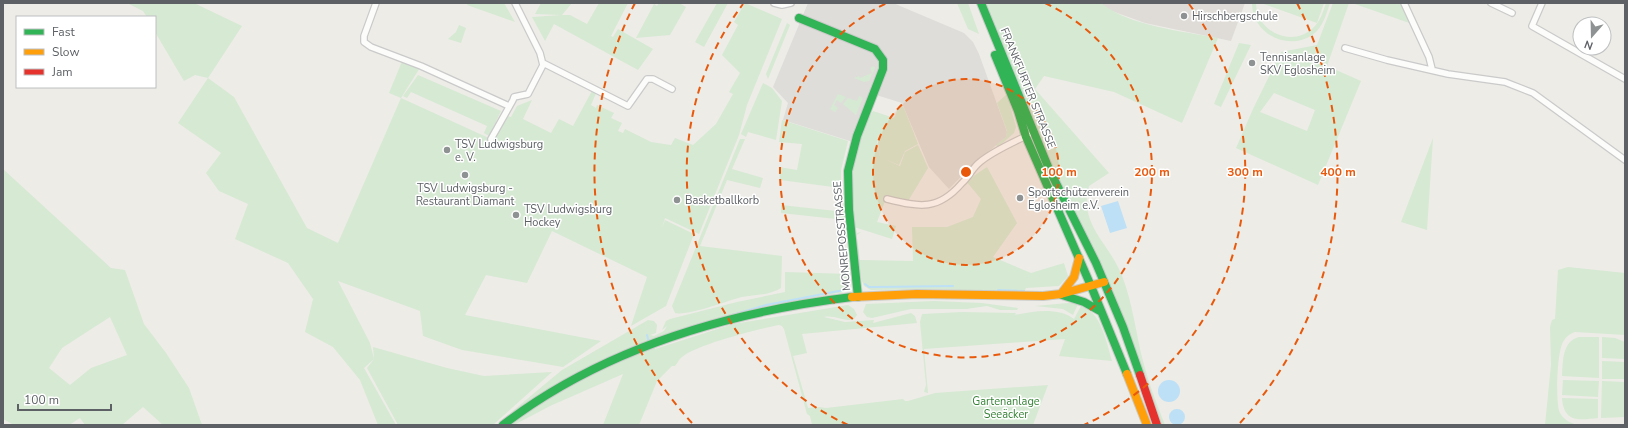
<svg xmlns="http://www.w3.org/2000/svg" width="1628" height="428" viewBox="0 0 1628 428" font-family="'Nunito Sans',sans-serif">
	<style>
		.industrial { fill: #deddd9 }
		.education { fill: #dfdcd7 }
		.green { fill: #d6e9d3; fill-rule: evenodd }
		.water { fill: #bde0f6 }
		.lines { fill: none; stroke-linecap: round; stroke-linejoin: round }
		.stream { stroke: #bde0f6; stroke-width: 2 }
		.street-casing { stroke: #cacaca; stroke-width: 8 }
		.fast-casing { stroke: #cacac9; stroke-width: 10 }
		.slow-casing { stroke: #cacac9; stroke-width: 10 }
		.jam-casing { stroke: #cacac9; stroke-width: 10 }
		.street { stroke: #fcfcfb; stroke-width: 5.5 }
		.fast { stroke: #30b455; stroke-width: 8 }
		.slow { stroke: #ff9f0a; stroke-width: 8 }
		.jam { stroke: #e5322d; stroke-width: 8 }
		.ring { fill: none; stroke: #e8590c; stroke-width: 2; stroke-dasharray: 7 5 }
		.poi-dot { fill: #8f9292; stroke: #fff; stroke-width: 1.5 }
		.labels { text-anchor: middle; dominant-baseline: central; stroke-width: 3; stroke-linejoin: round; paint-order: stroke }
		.poi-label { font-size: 11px; fill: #5d6165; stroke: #fff; text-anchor: start }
		.street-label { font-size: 11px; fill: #5d6165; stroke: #fff }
		.park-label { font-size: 11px; fill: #378337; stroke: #fff }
		.centre { fill: #e8590c; stroke: #fff; stroke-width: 2 }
		.ring-label { font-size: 12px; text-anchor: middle; font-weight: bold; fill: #e8590c; stroke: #fff; stroke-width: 3; stroke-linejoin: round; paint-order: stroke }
	</style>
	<rect width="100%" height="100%" fill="#edece7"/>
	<path class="industrial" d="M808 3H893L964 33 973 42 979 54 1007 132 1006 137 972 165 949 189 929 167 902 103 873 94 853 142 783 120 788 103 773 87Z"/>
	<path class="education" d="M1101 3H1245L1231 41 1145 23 1109 10Z"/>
	<path class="green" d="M127 3H194L242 26 208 78 234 97 307 228 338 243 401 98 389 93 403 59 421 66 401 98 491 139 504 115 511 117 517 106 532 100 523 119 551 133 559 119 573 126 593 89 597 91 591 105 596 108 597 105 614 113 611 118 622 123 618 131 623 133 625 129 651 142 671 145 675 138 693 145 716 124 733 94 729 92 740 73 722 55 738 25 734 22 745 3 782 19 747 105 739 135 699 234 665 218 662 228 665 220 694 234 666 306 631 326 647 277 552 231 527 283 486 275 465 315 601 341 563 367 462 350 423 336 420 311 338 281 370 343 374 359 373 347 447 368 484 376 552 372 493 425H398L367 368 374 359 364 368 396 425H378L360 380 333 347 305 332 313 299 288 263 235 239 248 204 219 191 206 173 221 153 178 123 208 78 195 75 184 81 155 32V17H147L143 11Z
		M468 3H504L515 22 467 5Z
		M541 3H572L562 15H570L587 24 599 3H628L611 36 613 37 618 29 653 49 638 70 554 24 545 41 532 17 561 15 535 14Z
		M659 3H679L686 7 670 35 636 38 654 4 657 6Z
		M717 3H728L704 47 695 42Z
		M957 3H968L979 34 968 29Z
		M981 3H1101C1129 26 1182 31 1218 38L1182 123 1114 92 1044 76 1035 89 1109 173 1089 186C1079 222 1105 240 1119 269 1130 292 1135 325 1140 349 1146 375 1155 400 1165 425H1157L1141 379Z
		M1252 3H1256C1256 32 1292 48 1313 28 1320 22 1323 12 1326 3H1330C1327 12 1324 23 1317 31 1293 54 1252 36 1252 3Z
		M1261 3H1324L1317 23Z
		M1333 3H1349L1327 66 1361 81 1318 185 1236 148 1253 109 1281 52 1317 45ZM1274 93 1315 110 1307 131 1260 112Z
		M1352 3H1404L1415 25Z
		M787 23 790 25 768 79 766 74Z
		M459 25 466 28 461 43 448 39 456 32Z
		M1239 43 1251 45 1221 107 1214 104Z
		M873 66 875 68 869 81 864 82 854 78 859 76 860 78 872 73 870 68Z
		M418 75 501 111 489 136 484 133 487 126 411 92 407 98 403 96Z
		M763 83 772 88 782 101 776 140 748 132 746 137 741 134Z
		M838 94 846 97 841 103 837 100 834 105 838 108 835 112 830 109Z
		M1007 94 1016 127 1014 133 998 147 996 145 1006 137 1007 131 997 103Z
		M859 96 863 98 856 115 843 104 848 98 857 101Z
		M900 104 904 108 918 144 905 151 899 165 880 157 878 142 880 137 877 142 880 157 900 166 905 152 918 145 928 168 908 201 887 196 877 222 896 226 892 239 854 227C851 185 848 147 873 111L894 118Z
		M782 120 848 141 841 170V188L780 180 779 167 797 170 802 144 779 142Z
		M1433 138 1427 230 1401 222Z
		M740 139H745L732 169 763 178 760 188 727 180 700 246 782 256 781 288C771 295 754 295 742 297 726 301 689 316 675 313L672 306Z
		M987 167 1017 223 993 257 1031 273 1064 263 1068 276 1059 286 1026 288 1029 280 1024 293 938 289 871 290 864 286 859 273 857 233 861 232 857 235 860 260 913 261 912 227H947L973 217 981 199 966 181Z
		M3 169 111 268 125 270 144 324 166 353 189 388 202 425H163L143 407 122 425H85L80 418 69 425H14L3 419ZM110 317 127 355 91 368 70 385 49 368 62 348Z
		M781 205 845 212V220L781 213Z
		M1568 267 1625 273V335L1575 332C1569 334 1566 337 1563 342 1557 352 1555 403 1560 413 1564 420 1570 423 1578 425H1545L1551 365 1550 327 1552 320 1555 319 1558 270Z
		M785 272 850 274C851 280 849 289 843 292L756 309 629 350 561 382 509 414 562 370 648 320 654 321 657 325 656 333 650 335 654 336 664 331 667 326 662 330 666 321 670 319 737 302 785 292Z
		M934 301 982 303 1018 308 1017 310H1000L987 306 966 309H911L872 318 867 317 863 312 866 304Z
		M1079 302 1073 315 1063 309 1035 306Z
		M848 305 854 309 857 315 853 320C843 321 833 315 824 317L845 322 874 320 873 323 911 313 915 316 917 323 802 334 807 353 793 356 808 408 819 407 826 408 903 399 905 401H908L935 393 1048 385 1033 425H812L810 416 807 414 784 329 782 326 779 325C762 328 690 346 680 359 678 361 677 364 675 366H672L657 381 639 425H603L623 374 550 406 514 425H503L540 399 654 344 655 349 733 324Z
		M1081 306C1101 311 1107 344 1112 361L1059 356 1065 339 924 349 928 393 924 392 926 385 920 322 922 314 962 312 1016 313 1015 315C1033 311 1059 307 1074 319Z
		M1579 337H1599V378L1562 376C1563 362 1562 341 1579 337Z
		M1602 337 1615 338 1625 342V359L1602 358Z
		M1602 361 1625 362V379H1602Z
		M1563 380 1599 381 1598 397 1562 395Z
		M1602 381 1625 382V417L1601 418Z
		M1562 398 1598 399V418C1579 420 1564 423 1562 398Z"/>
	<path class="water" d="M1118 201 1127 228 1110 233 1101 206Z
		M1158 391a11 11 0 1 1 22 0a11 11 0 1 1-22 0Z
		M1169 417a8 8 0 1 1 16 0a8 8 0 1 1-16 0Z"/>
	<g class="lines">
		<path class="stream" d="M865 284 869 287H876L953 286
			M998 290 1024 291
			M732 315 766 305 844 290
			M647 335 649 343"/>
		<g class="street-casing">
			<path id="street" d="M376 3 364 36V42L371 47 421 66 509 106
				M774 3 782 5 791 3
				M1404 3 1429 57 1432 69
				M1491 3 1512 13
				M1542 3 1532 26 1625 79
				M1345 48 1387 60 1448 74 1505 82 1533 93 1625 160
				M543 63 628 106 647 79H653L672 89
				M491 139 513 100 514 97 528 94 543 65 540 53 515 3
				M887 199C920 207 938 211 962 183 969 177 972 168 980 162 993 151 1012 143 1028 135"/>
		</g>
		<g class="fast-casing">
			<path id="fast" d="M981 3 1049 169 1096 263 1123 327 1140 375
				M799 18 875 49 883 60V69L857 136 848 171 849 210 858 297
				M995 55 1018 111 1026 137 1091 286 1127 374
				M1062 295 1084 302 1100 311
				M503 425C602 349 729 312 852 297"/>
		</g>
		<g class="slow-casing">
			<path id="slow" d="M1061 294 1074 277 1079 258
				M852 297 917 294 1043 296 1061 294 1104 282
				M1127 374 1147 425"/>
		</g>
		<g class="jam-casing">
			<path id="jam" d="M1140 375 1157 425"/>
		</g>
		<use href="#street" class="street"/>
		<use href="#fast" class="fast"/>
		<use href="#slow" class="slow"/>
		<use href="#jam" class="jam"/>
	</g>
	<circle cx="966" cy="172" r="93" fill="#e8590c" fill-opacity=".12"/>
	<g class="ring">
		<circle cx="966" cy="172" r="93"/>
		<path d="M1045 3A186 186 0 1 1 887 3"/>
		<path d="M848 425A279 279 0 0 1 743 4M1189 4A279 279 0 0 1 1084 425"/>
		<path d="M692 423A372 372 0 0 1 635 3M1297 3A372 372 0 0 1 1240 423"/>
	</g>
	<g class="poi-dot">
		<circle cx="1184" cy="16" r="4"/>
		<circle cx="1252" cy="63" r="4"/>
		<circle cx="447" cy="150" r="4"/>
		<circle cx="465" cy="175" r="4"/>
		<circle cx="1020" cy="198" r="4"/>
		<circle cx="677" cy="200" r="4"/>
		<circle cx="516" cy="215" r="4"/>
	</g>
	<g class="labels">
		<g class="poi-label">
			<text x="1192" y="16">Hirschbergschule</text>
			<text x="1260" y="57">Tennisanlage<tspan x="1260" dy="13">SKV Eglosheim</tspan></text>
			<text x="455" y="144">TSV Ludwigsburg<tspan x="455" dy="13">e. V.</tspan></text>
			<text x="465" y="188" text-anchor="middle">TSV Ludwigsburg -<tspan x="465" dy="13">Restaurant Diamant</tspan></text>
			<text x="1028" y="192">Sportschützenverein<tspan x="1028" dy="13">Eglosheim e.V.</tspan></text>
			<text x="685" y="200">Basketballkorb</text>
			<text x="524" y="209">TSV Ludwigsburg<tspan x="524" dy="13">Hockey</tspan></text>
		</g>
		<g class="street-label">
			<text transform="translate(1028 88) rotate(68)">FRANKFURTER STRASSE</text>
			<text transform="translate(842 236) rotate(-95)">MONREPOSSTRASSE</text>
		</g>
		<g class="park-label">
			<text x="1006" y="401">Gartenanlage<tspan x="1006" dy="13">Seeäcker</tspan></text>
		</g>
	</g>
	<circle cx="966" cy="172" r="6" class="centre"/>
	<g class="ring-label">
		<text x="1059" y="176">100 m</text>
		<text x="1152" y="176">200 m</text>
		<text x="1245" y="176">300 m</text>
		<text x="1338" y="176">400 m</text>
	</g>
	<rect width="1628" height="428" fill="none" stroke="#5d6165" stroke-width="8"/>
	<rect x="16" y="16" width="140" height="72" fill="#ffffff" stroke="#bec0c1"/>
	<rect x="24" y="29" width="20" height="6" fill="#30b455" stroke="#bec0c1"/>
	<text x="52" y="36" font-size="12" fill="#5d6165">Fast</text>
	<rect x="24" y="49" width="20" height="6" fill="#ff9f0a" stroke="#bec0c1"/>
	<text x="52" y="56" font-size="12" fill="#5d6165">Slow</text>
	<rect x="24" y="69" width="20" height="6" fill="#e5322d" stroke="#bec0c1"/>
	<text x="52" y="76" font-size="12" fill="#5d6165">Jam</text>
	<g transform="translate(1592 36) rotate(200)"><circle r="19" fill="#ffffff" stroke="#bec0c1"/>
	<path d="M0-3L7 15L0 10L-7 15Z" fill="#8f9292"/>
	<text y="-6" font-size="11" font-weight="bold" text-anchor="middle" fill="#5d6165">N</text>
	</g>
	<path d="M18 404v6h93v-6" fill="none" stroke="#5d6165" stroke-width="2"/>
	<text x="24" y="404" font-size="12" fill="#5d6165" stroke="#ffffff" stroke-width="3" paint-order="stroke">100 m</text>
</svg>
